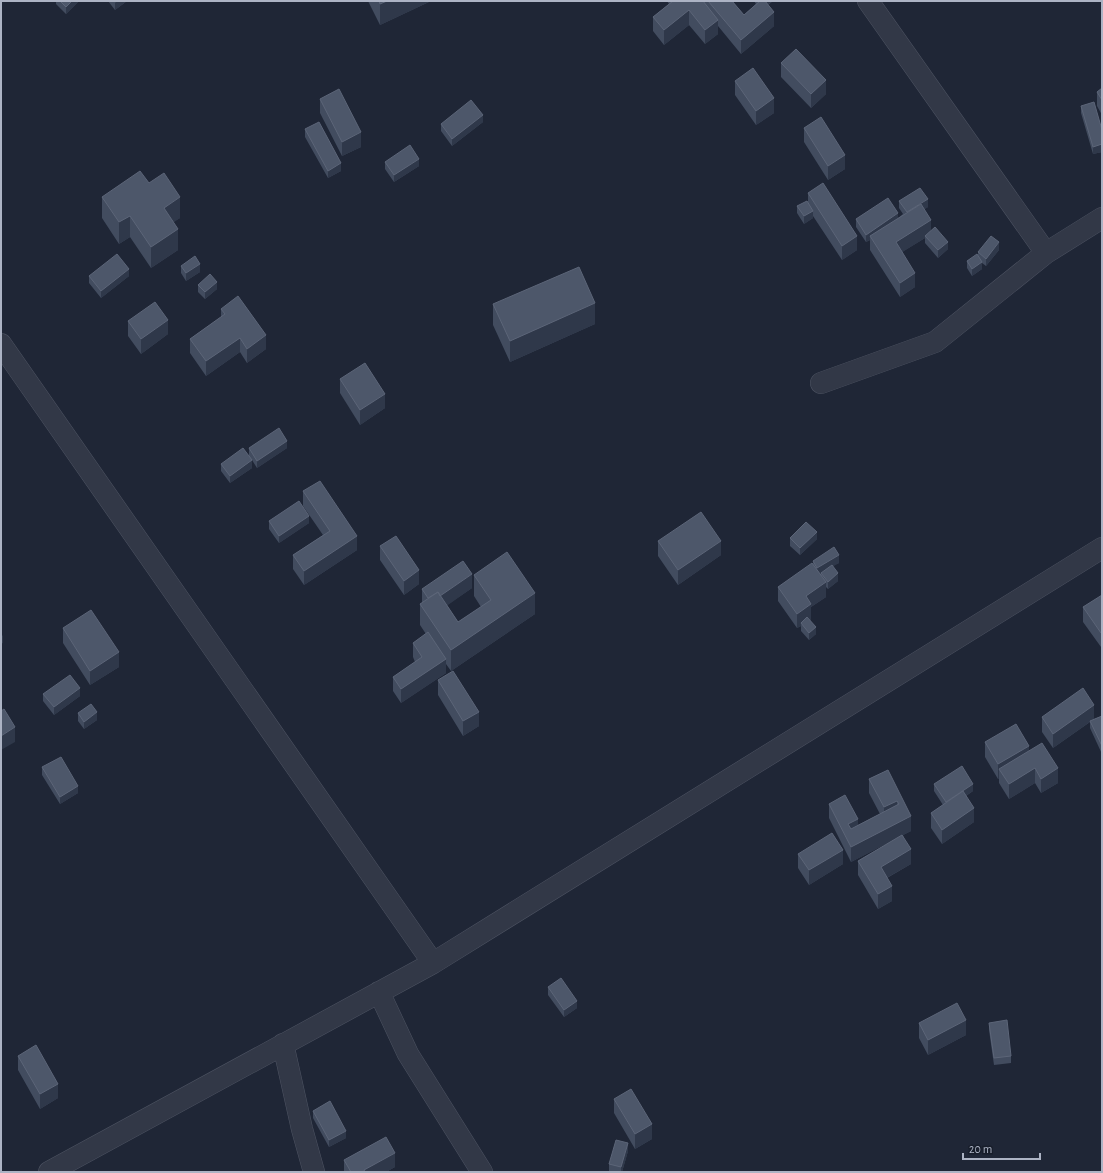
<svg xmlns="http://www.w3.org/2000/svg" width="1103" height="1173" viewBox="0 0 1103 1173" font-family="'Alegreya Sans',sans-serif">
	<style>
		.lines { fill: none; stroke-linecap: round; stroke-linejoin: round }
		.minor-casing { stroke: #4d5362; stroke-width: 22 }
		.minor { stroke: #323847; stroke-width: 21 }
		.wall { fill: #424c5f }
		.shaded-wall { fill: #2f384a }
		.building { fill: #4d576a; stroke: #5c6578 }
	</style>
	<rect width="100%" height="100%" fill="#1f2636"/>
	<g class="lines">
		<g class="minor-casing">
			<path id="minor" d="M868 1 1046 253
				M1 344 433 963
				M821 383 935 342 1046 253 1102 218
				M379 992 408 1054 482 1172
				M283 1044 302 1129 314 1172
				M49 1172 433 963 1102 548"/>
		</g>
		<use href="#minor" class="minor"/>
	</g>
	<path class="wall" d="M56 1H79L66 14 56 4Z
		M108 1H127L115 10Z
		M368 1H431L380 25Z
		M667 1H734L733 2 744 15 756 4 754 1H773L768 5 774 26 741 54 718 26V34L705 44 689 25 664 45 653 31V17L669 4Z
		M781 63 826 94 811 108 781 77Z
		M735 81 774 113 756 125 735 95Z
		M1102 88V115L1097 106V92Z
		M320 99 361 147 342 156 320 113Z
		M1081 106 1102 130V152L1093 154 1081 113Z
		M483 122 452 146 441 131V124Z
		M804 128 845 169 828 180 804 142Z
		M305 129 341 171 328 178 305 137Z
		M385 162 419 166 394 182 385 169Z
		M149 183 180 218 173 222 178 250 151 268 130 237 119 244 102 218V197Z
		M808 193 857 250 842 260 813 216V218L804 224 797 213V206L808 203Z
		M899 201 928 207 924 209 931 231 948 249 938 258 925 243V238L902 252 915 287 900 297 870 250V240L866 242 856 227V219L898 218 903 214 899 208Z
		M999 250 986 266 982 263V269L972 276 967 268V261L978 255V252Z
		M181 266 200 272 186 281 181 273Z
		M89 276H129L101 298 89 283Z
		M198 285 217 289 205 299 198 292Z
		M493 304 595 324 510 362 493 325Z
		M221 309 266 349 247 363 240 352 206 376 190 353V339L221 317Z
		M128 321 168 334 141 354 128 336Z
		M340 379 385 408 360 425 340 393Z
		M249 448H287L257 468 252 460V468L230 483 221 471V464L249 456Z
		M303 491 357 550 304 585 293 569V555L323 535 303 506Z
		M269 521 309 523 279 543 269 529Z
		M790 538 817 539 800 555 790 546Z
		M658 541 721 555 678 585 658 556Z
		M380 546 419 584 404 595 380 560Z
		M813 561 839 563 832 566 838 581 828 589 826 587V597L811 607V619L810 620 816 634 809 640 801 631V626L797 628 778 601V587L813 564Z
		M474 575 535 614 451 671 446 664V673L401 703 393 691V677L415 662 413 657V643L426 634 420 625V604L422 603V589L472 588 447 605 458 622 481 607 474 596Z
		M1102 596 1101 647 1083 622V607Z
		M63 628 119 667 90 685 63 643Z
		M438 680 479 726 463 736 438 695Z
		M43 694 80 696 54 715 43 701Z
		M78 713 97 720 84 729 78 721Z
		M1102 716V754L1090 728V722L1053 748 1042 732V717L1094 719Z
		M985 742 1029 751 1058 783 1041 793 1035 783 1009 799 999 783V778L998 779 985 757Z
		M42 767 78 793 60 804 42 775Z
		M888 770 911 831 903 835 911 864 887 878 892 901 878 909 858 875V861L899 837 851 862 829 818V804L858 825 880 814 869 793V779Z
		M934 784 973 791 966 796 974 822 942 844 931 828V813L943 805 934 791Z
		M798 854 843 864 809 885 798 868Z
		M548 987 577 1008 564 1017 548 995Z
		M919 1023 966 1035 928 1055 919 1038Z
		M989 1023 1011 1056V1063L994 1065 989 1030Z
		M18 1056 58 1098 40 1109 18 1070Z
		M614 1099 652 1139 635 1149 614 1113Z
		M313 1111 346 1138 329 1147 313 1118Z
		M628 1151 622 1172H613L609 1171V1164Z
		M344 1160 395 1167 386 1172H344Z"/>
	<path class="shaded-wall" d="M1 1H2V14L1 15Z
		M72 1H79L66 14V7Z
		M117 1H127L115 10V3Z
		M387 1H431L380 25V4Z
		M763 1H773L760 10Z
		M689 10V25L664 45V30Z
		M774 12V26L741 54V40Z
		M718 20V34L705 44V30Z
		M826 80V94L811 108V94Z
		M774 98V113L756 125V111Z
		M483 115V122L452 146V139Z
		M361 132V147L342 156V142Z
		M1102 144V152L1093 154V147Z
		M845 155V169L828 180V166Z
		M419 159V166L394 182V175Z
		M341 163V171L328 178V171Z
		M180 197V218L164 229V208Z
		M928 199V207L908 221V213Z
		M813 211V218L804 224V216Z
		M898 213V221L870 236V240L866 242V235Z
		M130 216V237L119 244V222Z
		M931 220V234L925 236V238L896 256V242Z
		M178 229V250L151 268V247Z
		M857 236V250L842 260V246Z
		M948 242V249L938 258V250Z
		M999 242V250L986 266V259Z
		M982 262V269L972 276V269Z
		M200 264V272L186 281V273Z
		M129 269V276L101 298V291Z
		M915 273V287L900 297V283Z
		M217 282V289L205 299V292Z
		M595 303V324L510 362V341Z
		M168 320V334L141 354V339Z
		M266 335V349L247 363V349Z
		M240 338V352L206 376V361Z
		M385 394V408L360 425V410Z
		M287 441V448L257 468V461Z
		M252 460V468L230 483V476Z
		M309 516V523L279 543V536Z
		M817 532V539L800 555V548Z
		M357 536V550L304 585V571Z
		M721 541V555L678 585V570Z
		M839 555V563L817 576V568Z
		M419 570V584L404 595V581Z
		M838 573V581L828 589V582Z
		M472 574V588L431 617V602Z
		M826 582V597L811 607V619L802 625 801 623V626L797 628V614L806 596Z
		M535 593V614L451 671V650Z
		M816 627V634L809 640V633Z
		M1102 632V646L1101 647V633Z
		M3 635V643L1 644V637Z
		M119 652V667L90 685V671Z
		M446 659V673L401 703V689Z
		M80 688V696L54 715V707Z
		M1094 705V719L1053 748V734Z
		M97 712V720L84 729V722Z
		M479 712V726L463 736V721Z
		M15 727V742L1 750V736Z
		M1029 746V760L999 769V778L998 779V764Z
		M1035 768V783L1009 799V784Z
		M1058 768V783L1041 793V779Z
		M973 784V791L946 809V802Z
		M78 786V793L60 804V797Z
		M897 801V815L884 821V807Z
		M974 808V822L942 844V830Z
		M911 816V831L851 862V847Z
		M858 819V833L848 838V824Z
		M911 849V864L881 881V867Z
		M843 850V864L809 885V870Z
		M892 886V901L878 909V894Z
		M577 1001V1008L564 1017V1010Z
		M966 1020V1035L928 1055V1040Z
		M58 1084V1098L40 1109V1094Z
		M652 1124V1139L635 1149V1134Z
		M346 1131V1138L329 1147V1140Z
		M628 1143V1151L622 1172H621V1167Z
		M395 1153V1167L386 1172H364V1170Z"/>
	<path class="building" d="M60 1H72L66 7Z
		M379 1H387L380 4Z
		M673 1H703L718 20 705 30 689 10 664 30 653 17Z
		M708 1H732L744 15 760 1H765L774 12 741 40Z
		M796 49 826 80 811 94 781 63Z
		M753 68 774 98 756 111 735 81Z
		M1102 88V100L1097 92Z
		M339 89 361 132 342 142 320 99Z
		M471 100 483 115 452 139 441 124Z
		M1094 102 1102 130V144L1093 147 1081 106Z
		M821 117 845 155 828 166 804 128Z
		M319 122 341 163 328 171 305 129Z
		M410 145 419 159 394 175 385 162Z
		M140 171 149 183 164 173 180 197 164 208 178 229 151 247 130 216 119 222 102 197Z
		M823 183 857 236 842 246 808 193Z
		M920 188 928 199 907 212 899 201Z
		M888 198 898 213 866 235 856 219Z
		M807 201 813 211 804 216 797 206Z
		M921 204 931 220 896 242 915 273 900 283 870 236Z
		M935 227 948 242 938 250 925 236Z
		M991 236 999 242 986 259 978 252Z
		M117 254 129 269 101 291 89 276Z
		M977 254 982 262 972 269 967 261Z
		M195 256 200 264 186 273 181 266Z
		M579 267 595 303 510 341 493 304Z
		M210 274 217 282 205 292 198 285Z
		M238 296 266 335 247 349 240 338 206 361 190 339 225 314 221 309Z
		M155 302 168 320 141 339 128 321Z
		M365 363 385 394 360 410 340 379Z
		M279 428 287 441 257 461 249 448Z
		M243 448 252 460 230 476 221 464Z
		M320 481 357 536 304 571 293 555 330 531 303 491Z
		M299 501 309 516 279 536 269 521Z
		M701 512 721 541 678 570 658 541Z
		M806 522 817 532 800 548 790 538Z
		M396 536 419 570 404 581 380 546Z
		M834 547 839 555 817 568 813 561Z
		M507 552 535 593 451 650 420 604 438 592 458 622 491 600 474 575Z
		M463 561 472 574 440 596 438 592 428 598 422 589Z
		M812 563 826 582 806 596 811 604 797 614 778 587Z
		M832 565 838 573 828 582 821 573Z
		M1102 595V632L1101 633 1083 607Z
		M91 610 119 652 90 671 63 628Z
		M807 617 816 627 809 633 801 623Z
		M428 632 446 659 401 689 393 677 422 657 413 643Z
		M453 671 479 712 463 721 438 680Z
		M70 675 80 688 54 707 43 694Z
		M1083 688 1094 705 1053 734 1042 717Z
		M91 704 97 712 84 722 78 713Z
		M4 709 15 727 1 736V711Z
		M1102 716V746L1090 721Z
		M1016 724 1029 746 998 764 985 742Z
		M1042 743 1058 768 1041 779 1035 768 1009 784 999 769Z
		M61 757 78 786 60 797 42 767Z
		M962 766 973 784 946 802 934 784Z
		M888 770 911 816 851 847 829 804 845 795 858 819 848 824 851 829 899 804 897 801 884 807 869 779Z
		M963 791 974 808 942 830 931 813Z
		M832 833 843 850 809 870 798 854Z
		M902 835 911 849 881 867 892 886 878 894 858 861Z
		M561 978 577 1001 564 1010 548 987Z
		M957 1003 966 1020 928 1040 919 1023Z
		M1007 1020 1011 1056 994 1058 989 1023Z
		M36 1045 58 1084 40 1094 18 1056Z
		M631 1089 652 1124 635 1134 614 1099Z
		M330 1101 346 1131 329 1140 313 1111Z
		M386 1137 395 1153 364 1170 365 1172H351L344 1160Z
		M616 1140 628 1143 621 1167 609 1164Z"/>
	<rect width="1103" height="1173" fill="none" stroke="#acb3c4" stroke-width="4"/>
	<path d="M963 1153v6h77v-6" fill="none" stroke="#acb3c4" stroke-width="2"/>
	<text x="969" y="1153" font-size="12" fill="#acb3c4" stroke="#181e2b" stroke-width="3" paint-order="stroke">20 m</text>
</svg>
